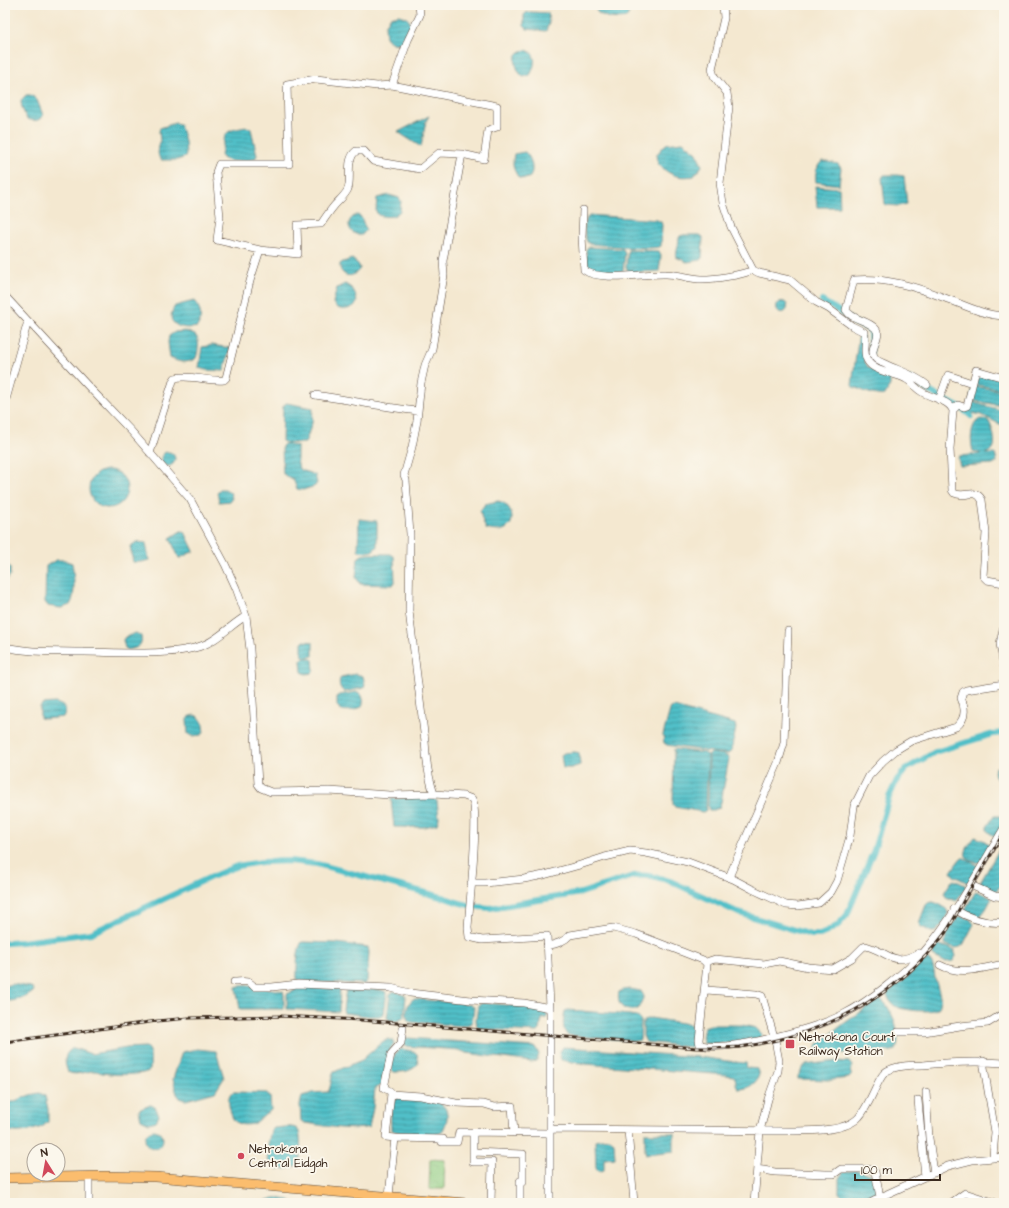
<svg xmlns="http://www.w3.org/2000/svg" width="1009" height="1208" viewBox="0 0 1009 1208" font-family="'Architects Daughter',sans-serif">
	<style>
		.park { fill: url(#park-crowns); stroke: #667c50 }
		.water { fill: url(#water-rules); stroke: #467473 }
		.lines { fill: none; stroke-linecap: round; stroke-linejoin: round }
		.canal { stroke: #51bfc8; stroke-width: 6 }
		.minor-casing { stroke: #574639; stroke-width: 8 }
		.major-casing { stroke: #574639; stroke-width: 10 }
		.minor { stroke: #fff; stroke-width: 7 }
		.major { stroke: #fbbd6e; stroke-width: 9 }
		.rail-casing { stroke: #3b2a1e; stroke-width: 3 }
		.rail { stroke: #fbf7ec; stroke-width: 1.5; stroke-dasharray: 4.5; stroke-linecap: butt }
		.poi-dot { fill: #d1495b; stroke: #fbf7ec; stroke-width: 1.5 }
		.labels { text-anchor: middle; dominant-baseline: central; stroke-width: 3.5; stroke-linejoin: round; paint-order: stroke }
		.poi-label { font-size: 12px; fill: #3b2a1e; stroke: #fbf7ec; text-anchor: start }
	</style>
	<defs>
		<pattern id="park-crowns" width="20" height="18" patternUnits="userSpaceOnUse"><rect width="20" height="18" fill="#90cd83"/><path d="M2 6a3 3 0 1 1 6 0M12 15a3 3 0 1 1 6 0" fill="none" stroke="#7db071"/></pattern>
		<pattern id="water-rules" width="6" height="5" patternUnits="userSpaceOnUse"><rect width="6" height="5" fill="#51bfc8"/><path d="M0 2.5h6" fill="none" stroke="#449ba2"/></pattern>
	</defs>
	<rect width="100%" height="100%" fill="#fbf7ec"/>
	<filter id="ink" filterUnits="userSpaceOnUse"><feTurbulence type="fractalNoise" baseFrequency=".025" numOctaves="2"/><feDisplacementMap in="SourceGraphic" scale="8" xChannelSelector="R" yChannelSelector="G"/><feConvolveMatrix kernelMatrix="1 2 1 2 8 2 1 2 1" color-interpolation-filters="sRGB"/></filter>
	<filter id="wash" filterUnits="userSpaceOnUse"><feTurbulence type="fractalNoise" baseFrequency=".012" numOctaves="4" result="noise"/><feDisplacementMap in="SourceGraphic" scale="16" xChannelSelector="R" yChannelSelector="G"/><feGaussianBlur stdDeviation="0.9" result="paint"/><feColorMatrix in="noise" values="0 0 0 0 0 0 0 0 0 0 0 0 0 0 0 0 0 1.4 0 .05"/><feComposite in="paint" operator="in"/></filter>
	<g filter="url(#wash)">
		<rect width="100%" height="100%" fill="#f4e8d0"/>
		<path class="park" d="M430 1159 445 1160 444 1189H429Z"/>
		<path class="water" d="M595 5H628L629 13 626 18C617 20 604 18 597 12Z
			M530 12 548 13 549 23 546 31 527 29 524 26V15L526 13Z
			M399 15C406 17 410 19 411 26L403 42C396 45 391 44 386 37L385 26 390 17Z
			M526 50C538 53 535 67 530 75L523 77C515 69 510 52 526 50Z
			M26 95H31L37 100 43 115C39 122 34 121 27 119 24 113 21 107 21 100Z
			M429 116 426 121 421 147 398 132Z
			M175 123 180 125 185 141 186 155 183 158 177 160H161C156 154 159 148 160 141 160 136 158 133 160 128Z
			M247 127 251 129 257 155 255 159 251 160C243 161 224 164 221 155 226 132 222 131 247 127Z
			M683 142 697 153 702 166 694 176C677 178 671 176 658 164L657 154 666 144Z
			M525 152C532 158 534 170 530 177L525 179 519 178C513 170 512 164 514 154Z
			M823 161 838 164 841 168 839 185 816 182C815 175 816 165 823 161Z
			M884 175H897L904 176 907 204 899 206 887 205 885 204 882 178Z
			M815 186 839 188 840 207H817Z
			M389 195 399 198 401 201 400 211C394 218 386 217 378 215L376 211 377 198Z
			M357 215 361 217 366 230 362 235C349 236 343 220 357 215Z
			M589 215 657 220 661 222 662 225 661 246C654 251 602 245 589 244 583 239 583 221 589 215Z
			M684 235H700L703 237 702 258 700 260 687 262 676 257 679 238 680 236Z
			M588 247 623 249 625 253 623 271C615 277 599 272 589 270L587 267 586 250Z
			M628 250 659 251 661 256 659 271 630 272 628 271 626 267Z
			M352 259 358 264 360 268C354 280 339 277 340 264L343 262Z
			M345 284C355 290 355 291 357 303 350 311 338 312 333 303L337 288Z
			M194 301C201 308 203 318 197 327 182 330 163 325 175 306Z
			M776.5 307a5.5 5.5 0 1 1 11 0a5.5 5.5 0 1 1-11 0Z
			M186 331C189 333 194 334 196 336 200 341 198 352 196 358 188 364 178 362 170 358L168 342 169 336 175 332Z
			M859 333 863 335 865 362 868 367 877 372 888 376 890 379V385L885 395C875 397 863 390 853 387L852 385Z
			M212 345 230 348 224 371 207 370 199 368 202 347Z
			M977 372 1004 380 1003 388 998 389 974 384Z
			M973 386 1002 391 997 405 970 400Z
			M1004 390V408L998 405Z
			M972 402 1004 411V426L981 415 968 412 969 403Z
			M286 403 313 408 312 423 305 443H286L282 441 283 407Z
			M980 419 988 420C992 426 997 442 993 449 991 451 987 453 985 454H995L997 462 993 464 960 466 958 459 959 456 981 454 973 451C970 441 970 424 980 419Z
			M284 444 297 446V460L299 469 315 475 317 483 315 486 303 490 297 489 293 479 283 474 282 446Z
			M161 459a7 7 0 1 1 14 0a7 7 0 1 1-14 0Z
			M89 489a19 19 0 1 1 38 0a19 19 0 1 1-38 0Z
			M220 489H225L230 492 232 498 230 501 219 502 217 492Z
			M498 501C517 504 520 539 486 529L482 519 480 511 485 504Z
			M359 519 377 521V546C373 553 365 553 358 550Z
			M181 531H183L185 532 194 551 180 558H179L170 538Z
			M137 542 146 543 149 560 141 562H133L130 546Z
			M370 554H390L394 556 395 582 393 585 360 584 356 577 358 558 362 555Z
			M56 560H65L72 563C74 574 76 597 70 605L61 608 48 606 45 602 46 566Z
			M5 562 10 567V575L5 583Z
			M136 633 141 636C143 646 137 648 128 650L125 648 123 640 125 637Z
			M305 641 313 642V656L306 657 302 655V642Z
			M303 658H309L313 660 314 671 312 673 306 674 302 672 301 660Z
			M356 674 363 676 365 685 364 688 344 692C339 688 338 682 341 677Z
			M357 692C361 693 362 695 363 699 366 710 349 712 341 710L337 706V697L340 695Z
			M55 703C63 705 68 708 63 717L45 719 40 718V707L42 704Z
			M674 707 735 724 736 728 731 752 728 754 704 751 667 745 664 743 663 735 670 710 671 708Z
			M194 715C203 717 203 725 204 733L201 735 192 736 188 734 187 719 189 717Z
			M674 749 704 753 708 755 706 810 703 812 675 807 673 805Z
			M575 752 579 753 580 765 571 768H563L561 755 564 753Z
			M711 753 725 755 729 758 721 802 719 808 714 810H709L708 806 709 755Z
			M1004 764V786C998 782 992 776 995 768Z
			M418 797 433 798 437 801 439 818 437 824 424 827H394L391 799Z
			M994 816H1000L1004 819V824L997 836C993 836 988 833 987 829V827Z
			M975 837 985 841 991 847 982 862C978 863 976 862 972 861 959 856 969 845 975 837Z
			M1000 848H1004C1004 862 1008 882 995 892L981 887 980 883Z
			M961 858H964L979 866 968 883 954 876 951 872 957 863Z
			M954 880 965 885 966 888 956 901 946 897 944 893 951 882Z
			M976 891 992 898 986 909 979 918 965 913 964 911Z
			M933 902C939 904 947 907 948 913 947 919 938 933 932 932 928 931 923 927 920 926L919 923 926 905 928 903Z
			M961 916 970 919 974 924 963 945C957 950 951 947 945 944 944 936 953 920 961 916Z
			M302 942 336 943 368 947 369 952 367 981 365 984 297 981C297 972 296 949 302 942Z
			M940 945 947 947 954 950 956 956 953 961 945 962 933 956V951L935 947Z
			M926 959 929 960C936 968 933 973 936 982 938 989 943 1000 939 1007 934 1014 904 1010 897 1007 892 1005 887 998 887 993L903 981Z
			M11 984 31 987 34 991C28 997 17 1001 8 1001L5 999V986Z
			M249 985 283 991 284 995V1009H240L236 987 239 986Z
			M297 987 340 989 339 1012 287 1009V994L294 991Z
			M346 989 381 990 387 992 384 1013 382 1016H369L344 1013 343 1010Z
			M630 989 641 991 644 996 638 1009C625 1013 616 1006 619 992L623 990Z
			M394 991 406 996 404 1017C400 1022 391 1022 387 1018L390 994Z
			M413 999H417L471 1004 474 1007 472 1023 464 1026 411 1022 408 1021C405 1013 406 1005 413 999Z
			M880 999C892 1006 902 1037 896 1050L891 1051 821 1054 817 1052 816 1048 817 1045 846 1022Z
			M483 1003 541 1008 547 1009V1018L542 1019 541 1023 540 1030 538 1032 483 1029 477 1027 476 1020 478 1005Z
			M568 1010 630 1015C635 1016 640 1017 641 1022L640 1040 635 1041 567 1035C562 1029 563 1019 565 1011Z
			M650 1018 682 1023 694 1026 697 1030 696 1045 690 1047 646 1042 643 1036V1022L644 1020Z
			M710 1025H742L756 1028 762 1034 761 1037 751 1042 704 1044 702 1037 704 1027Z
			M407 1038 535 1047 539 1054 537 1061 532 1062 467 1053 459 1050 405 1046 403 1044 404 1040Z
			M389 1039 393 1041 394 1043 390 1050 381 1086 375 1088 373 1108 369 1127C354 1132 321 1125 305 1123L301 1121 300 1105 302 1096 313 1093 328 1092C332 1085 330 1079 334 1072L362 1060 382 1042Z
			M146 1047C152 1052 150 1062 150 1070 143 1076 112 1075 103 1073 100 1073 99 1071 96 1071 87 1070 76 1077 68 1072 64 1063 63 1052 74 1048L91 1054 127 1048Z
			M563 1047 698 1057 743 1063H746L747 1068 757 1069 759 1075C756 1085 747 1089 738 1089 735 1085 737 1080 734 1076L726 1075 585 1064 561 1060 559 1053Z
			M197 1049 216 1051 224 1078 215 1092 186 1100 181 1099 177 1094 173 1079 182 1052Z
			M402 1049 413 1051 417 1054 418 1064C411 1072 404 1072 394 1072L391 1069 392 1059 398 1050Z
			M837 1061 849 1062 852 1066 851 1076 849 1078 831 1080 798 1079V1076L805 1065Z
			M234 1092 267 1093 270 1097 271 1110 254 1124C236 1127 232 1122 229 1105 229 1100 228 1097 231 1093Z
			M40 1093 45 1096 48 1109V1122C47 1122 44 1126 43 1126 37 1130 14 1135 9 1130 3 1124 5 1112 5 1105L30 1095Z
			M399 1098C423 1097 461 1097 442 1132 436 1138 399 1134 391 1130 391 1124 390 1106 394 1101 395 1099 397 1098 399 1098Z
			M150 1105 155 1106 159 1116 156 1121 149 1123 141 1119 139 1110Z
			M274 1128C280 1128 292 1125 297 1129 302 1132 300 1155 300 1161L299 1164C292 1168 286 1170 278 1169 262 1166 268 1142 271 1131Z
			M145 1139a9 9 0 1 1 18 0a9 9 0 1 1-18 0Z
			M645 1133H674V1151L646 1154 645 1151Z
			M609 1138 614 1142 615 1158 604 1159V1170L600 1171 597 1170 596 1168 595 1140 601 1139Z
			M857 1170 873 1175 877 1190 867 1202H850L839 1193V1181L843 1172Z
			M274 1198 289 1200 294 1203H264L267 1200Z"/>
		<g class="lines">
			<path class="canal" d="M822 301 839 311 853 322 867 328 870 331 871 352
				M910 379 939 397 964 410 971 416
				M5 943 22 942 91 933 211 877 237 866 262 862 290 861 317 864 445 898C461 904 474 907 490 908L581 893 633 876C646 874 658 877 670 881L739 913 811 935H820L827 932 838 925 847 915 874 850 889 797 897 780 906 769 935 752 993 734 1004 733"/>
		</g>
	</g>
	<g filter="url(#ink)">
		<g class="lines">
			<g class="minor-casing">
				<path id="minor" d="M723 5 724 18 712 69 714 76 727 93 729 107 720 183 723 203 731 227 753 270 759 273 790 280 816 302 829 309 852 326 864 332C868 341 862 351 867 360 874 373 894 372 906 379 912 382 916 389 922 392 931 398 950 400 953 411L950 449 952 490 954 493C965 499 975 487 982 500L986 533 983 576 987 580 1004 583
					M392 85 497 106V127L488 130 484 159 462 154 439 153 420 169 373 161 364 151H356C345 160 352 177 348 189 345 196 338 201 334 206 329 212 325 218 321 224L297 225 298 254 260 250 217 240 220 217 216 172 219 164H289L287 84 316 79 377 86 392 85 408 40 420 15 419 5
					M583 210 582 237 584 270C599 282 646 273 666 274 678 274 690 279 702 279 715 279 742 275 753 270
					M5 296 87 385 132 432 190 499 225 564 236 588 246 616 250 650 258 784 261 788 271 792 329 791 390 795 434 794 464 796 472 799C480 813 469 907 468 928L469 937 482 940 547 936 550 1008V1203
					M927 385C915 375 901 371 887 365 884 363 879 362 876 359 866 349 884 337 875 328 866 319 852 320 846 310L854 280C885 277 916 287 945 298 964 305 983 315 1004 316
					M315 395C350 400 383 407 418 411
					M939 400 948 375 972 383
					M5 403 28 321
					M953 410 958 405 964 407 967 406 976 370 1004 378
					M150 453 173 381 175 378C190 374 208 382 224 380L226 378 250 281 260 250
					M1004 624 1000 644 1004 667
					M5 647C30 653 58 651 84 652 116 652 178 657 206 644 221 637 232 624 246 616
					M434 794C428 776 426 760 425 741L409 611 410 534 406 480 404 475 412 447 417 421 421 383 425 365 432 349 444 275 443 261 462 154
					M729 877 778 763 784 743 788 631
					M471 883H485L524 879 544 875 580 865 605 857 630 851 646 853 688 862 733 879 752 889 786 905 798 906 819 903 831 892 837 881 850 836 854 806 869 776 883 761 896 750 911 741 956 727C966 719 966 709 961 698L963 692 966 690 1004 684
					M975 887 995 896 1004 897
					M954 909C970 919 986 924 1004 922
					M547 946C556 944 564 942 570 935L613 928 636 934 703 960 707 964 699 1040 700 1045C721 1050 755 1042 775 1037 799 1031 822 1025 844 1014 870 1001 903 974 923 953 954 918 980 868 1004 828
					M706 963 709 961 715 959 764 964 779 961 808 967 833 969 852 958 863 947 866 946C891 953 891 967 919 953
					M940 965C960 976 983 968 1004 964
					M234 982C242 982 249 979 254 987H272L298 984 391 988 410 993 471 1000 524 1003 550 1008
					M707 990 756 994 762 996 775 1040 779 1061 778 1071 768 1099 760 1131 754 1203
					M898 1032H924L960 1026 988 1023 1004 1013
					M983 1061 995 1132 993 1157
					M926 1092 929 1138 934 1173
					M391 1094 421 1096 456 1103 484 1104 494 1107 512 1106 514 1133
					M918 1100 925 1177
					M550 1129 790 1131C809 1131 846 1132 859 1117 869 1106 874 1088 882 1076 884 1073 886 1071 889 1070 899 1065 912 1065 923 1065 950 1062 977 1061 1004 1063
					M628 1130 634 1203
					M473 1133V1162H492L491 1203
					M395 1138 386 1137 391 1094 390 1091 384 1088 391 1054 401 1043 403 1028
					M473 1152 523 1154V1182L520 1181V1203
					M757 1169 775 1172 826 1174H834L841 1169H869L875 1172 880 1197
					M389 1196 395 1138 443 1139 442 1142H457L459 1132 550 1133
					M89 1203V1176
					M870 1203 887 1194 948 1166 972 1160 1004 1157
					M951 1203 965 1193 996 1203"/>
			</g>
			<g class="major-casing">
				<path id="major" d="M5 1178 105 1176 156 1177 466 1203"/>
			</g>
			<use href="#minor" class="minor"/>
			<use href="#major" class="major"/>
			<g class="rail-casing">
				<path id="rail" d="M5 1042 157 1021 189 1018 280 1016 361 1020 696 1048C710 1048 724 1048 739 1047 820 1037 896 998 946 932 953 922 958 911 964 900 977 877 991 855 1004 832"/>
			</g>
			<use href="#rail" class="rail"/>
		</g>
	</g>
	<g class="poi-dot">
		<rect x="785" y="1039" width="10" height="10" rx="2"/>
		<circle cx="241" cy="1156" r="4"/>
	</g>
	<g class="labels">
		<g class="poi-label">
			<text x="799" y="1037">Netrokona Court<tspan x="799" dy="14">Railway Station</tspan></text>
			<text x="249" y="1149">Netrokona<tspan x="249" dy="14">Central Eidgah</tspan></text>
		</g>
	</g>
	<rect width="1009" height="1208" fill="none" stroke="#fbf7ec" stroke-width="20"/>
	<g transform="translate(46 1162) rotate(349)"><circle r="19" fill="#fbf7ec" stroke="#aea59a"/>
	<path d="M0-3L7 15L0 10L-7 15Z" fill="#d1495b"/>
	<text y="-6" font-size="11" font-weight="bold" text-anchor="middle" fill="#3b2a1e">N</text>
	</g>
	<path d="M855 1174v6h85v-6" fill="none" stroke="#3b2a1e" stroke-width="2"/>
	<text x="861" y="1174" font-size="12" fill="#3b2a1e" stroke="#fbf7ec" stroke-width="3" paint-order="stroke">100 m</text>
</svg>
